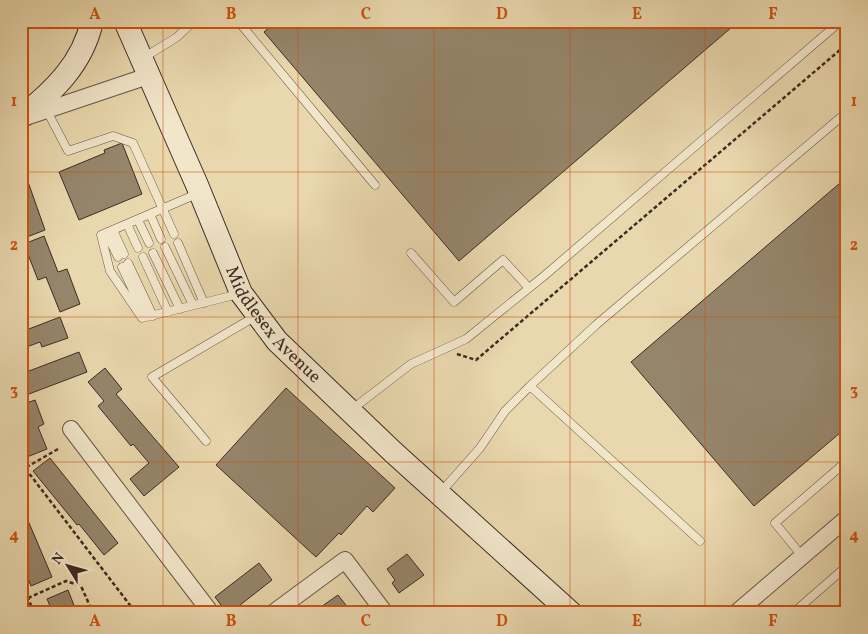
<svg xmlns="http://www.w3.org/2000/svg" width="868" height="634" viewBox="0 0 868 634" font-family="Vollkorn,serif">
	<style>
		.building { fill: #95856b; stroke: #3b2c24 }
		.lines { fill: none; stroke-linecap: round; stroke-linejoin: round }
		.service-casing { stroke: #665746; stroke-width: 9 }
		.minor-casing { stroke: #665746; stroke-width: 18 }
		.secondary-casing { stroke: #3b2c24; stroke-width: 24 }
		.path { stroke: #3b2c24; stroke-width: 2.5; stroke-dasharray: 4 2.5; stroke-linecap: butt }
		.service { stroke: #f1e5ca; stroke-width: 8 }
		.minor { stroke: #f1e5ca; stroke-width: 16 }
		.secondary { stroke: #f1e5ca; stroke-width: 22 }
		.grid { fill: none; stroke: #ce5210; stroke-width: 1; stroke-opacity: 0.55 }
		.labels { text-anchor: middle; dominant-baseline: central; stroke-width: 4.5; stroke-linejoin: round; paint-order: stroke }
		.street-label { font-size: 18px; fill: #3b2c24; stroke: #f1e5ca }
		.neatline { fill: none; stroke: #ce5210; stroke-width: 2 }
		.grid-label { font-size: 16px; text-anchor: middle; font-weight: bold; fill: #ce5210 }
	</style>
	<rect width="100%" height="100%" fill="#e9d7ad"/>
	<filter id="stains"><feTurbulence type="fractalNoise" baseFrequency=".004" numOctaves="4"/><feColorMatrix values="0 0 0 0 .2 0 0 0 0 .09 0 0 0 0 .02 0 0 0 .5 -.17"/></filter>
	<radialGradient id="worn" r=".72"><stop offset=".6" stop-color="#630" stop-opacity="0"/><stop offset="1" stop-color="#630" stop-opacity=".3"/></radialGradient>
	<path class="building" d="M277 21H739L459 261 264 32Z
		M122 143 142 194 79 220 59 172 105 153 104 150Z
		M847 177V427L754 506 631 362Z
		M27 179 45 230 27 237 21 221V182Z
		M44 236 58 272 67 269 80 304 60 312 46 277 38 280 24 244Z
		M60 317 68 338 42 347 40 342 21 349V332Z
		M79 352 87 372 21 397V374Z
		M105 368 122 389 116 394 179 467 144 496 130 479 149 463 133 444 131 446 98 406 104 401 88 382Z
		M286 388 395 488 373 512 367 506 341 535 339 533 316 557 216 465Z
		M35 400 44 424 38 427 47 449 27 457 21 444V433L24 432 21 426V405Z
		M50 458 118 543 104 555 79 524 77 525 33 471Z
		M21 504 52 577 31 586 21 561Z
		M407 554 424 575 399 593 392 583 395 580 387 569Z
		M259 563 272 580 230 613H227L215 597Z
		M68 590 77 613H53L47 599Z
		M338 595 352 613H326L321 607Z"/>
	<g class="lines">
		<g class="service-casing">
			<path id="service" d="M238 21 375 185
				M143 58 177 37 194 21
				M47 111 68 151 113 136 133 143 174 234
				M199 193 101 235 110 271 142 318 239 294
				M150 214 161 239
				M138 220 149 243
				M127 224 138 248
				M113 230 124 254
				M106 233 118 257
				M178 243 204 303
				M165 247 193 305
				M153 253 180 309
				M411 253 454 302 503 260 529 288
				M143 257 168 312
				M128 263 153 316
				M122 267 145 316
				M530 386 700 541
				M351 410 411 364 466 339 544 276 841 21
				M206 441 152 377 256 316
				M441 492 480 448 505 411 530 386 597 324 847 112
				M802 556 775 523 847 461
				M793 613 847 566"/>
		</g>
		<g class="minor-casing">
			<path id="minor" d="M26 117 148 76
				M71 429 211 613
				M273 613 345 560 385 613
				M736 613 847 518"/>
		</g>
		<g class="secondary-casing">
			<g id="secondary">
				<path id="s1" d="M125 21 197 185 241 293 277 341 393 452 571 613"/>
				<path d="M21 117C54 91 83 63 92 21"/>
			</g>
		</g>
		<path class="path" d="M457 354 476 360 847 44
			M58 449 25 468 136 613
			M21 594 28 598 34 613
			M28 598 66 581 81 586 93 613"/>
		<use href="#service" class="service"/>
		<use href="#minor" class="minor"/>
		<use href="#secondary" class="secondary"/>
	</g>
	<path class="grid" d="M163 21V613M298 21V613M434 21V613M570 21V613M705 21V613M21 172H847M21 317H847M21 462H847"/>
	<g class="labels">
		<g class="street-label">
			<text stroke="none"><textPath href="#s1" startOffset="340">Middlesex Avenue</textPath></text>
		</g>
	</g>
	<rect width="868" height="634" fill="none" stroke="#e9d7ad" stroke-width="55"/>
	<g transform="translate(68 566) rotate(307)" stroke="#f1e5ca" stroke-width="4" paint-order="stroke">
	<path d="M0-4L9 19L0 12L-9 19Z" fill="#3b2c24"/>
	<text y="-8" font-size="14" font-weight="bold" text-anchor="middle" fill="#3b2c24">N</text>
	</g>
	<rect x="28" y="28" width="812" height="578" class="neatline"/>
	<g class="grid-label">
		<text x="95" y="19">A</text>
		<text x="231" y="19">B</text>
		<text x="366" y="19">C</text>
		<text x="502" y="19">D</text>
		<text x="637" y="19">E</text>
		<text x="773" y="19">F</text>
		<text x="14" y="106">1</text>
		<text x="854" y="106">1</text>
		<text x="14" y="250">2</text>
		<text x="854" y="250">2</text>
		<text x="14" y="395">3</text>
		<text x="854" y="395">3</text>
		<text x="14" y="540">4</text>
		<text x="854" y="540">4</text>
		<text x="95" y="626">A</text>
		<text x="231" y="626">B</text>
		<text x="366" y="626">C</text>
		<text x="502" y="626">D</text>
		<text x="637" y="626">E</text>
		<text x="773" y="626">F</text>
	</g>
	<rect width="100%" height="100%" filter="url(#stains)"/>
	<rect width="100%" height="100%" fill="url(#worn)"/>
</svg>
